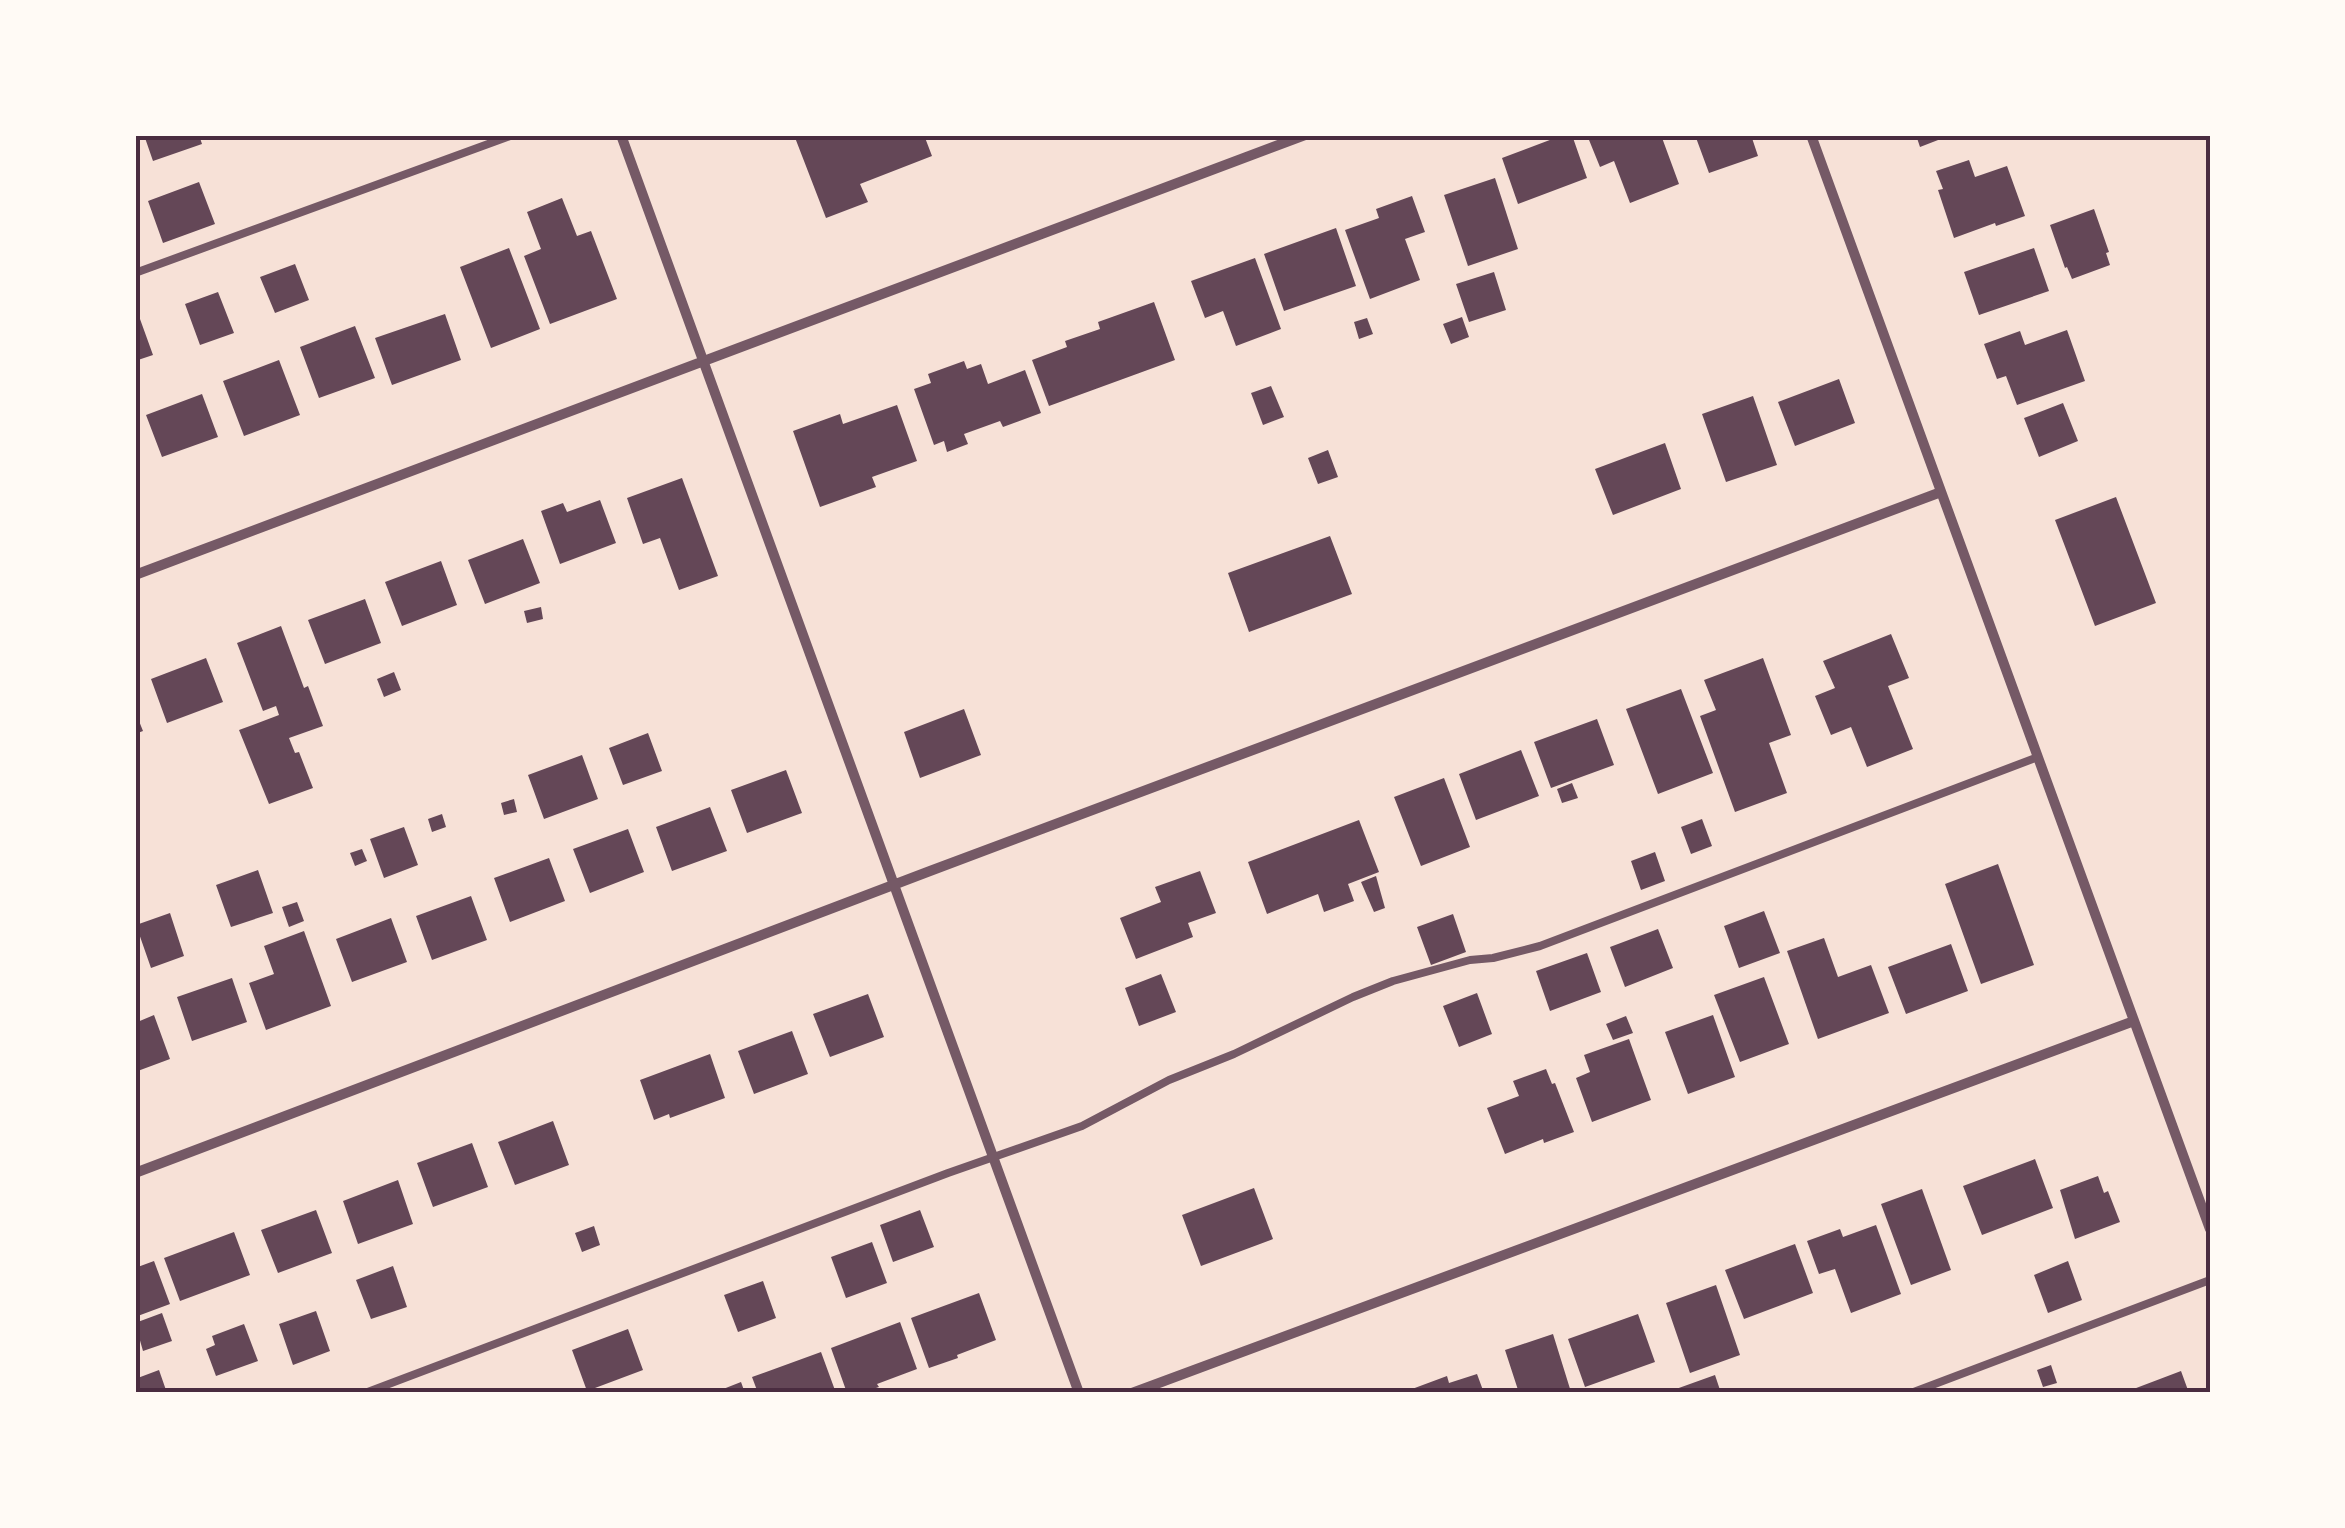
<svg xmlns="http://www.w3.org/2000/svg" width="2345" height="1528" viewBox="0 0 2345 1528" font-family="'Public Sans',sans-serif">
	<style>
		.building { fill: #644757 }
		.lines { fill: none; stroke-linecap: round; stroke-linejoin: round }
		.service { stroke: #755966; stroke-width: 8 }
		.minor { stroke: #755966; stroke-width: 10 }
		.neatline { fill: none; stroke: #4a2c40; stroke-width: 4 }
	</style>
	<rect width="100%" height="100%" fill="#f7e1d7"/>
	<path class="building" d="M144 135H199L202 144 153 161Z
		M794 135H924L932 156 860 184 868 202 826 218Z
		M1563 135H1572L1587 178 1518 204 1502 158Z
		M1587 135H1661L1679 184 1630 203 1614 161 1600 167Z
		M1695 135H1751L1758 156 1709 173Z
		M1916 135H1951L1920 147Z
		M1969 160 1975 177 2007 166 2025 216 1996 226 1995 223 1954 238 1938 190 1943 189 1936 171Z
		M1495 178 1518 249 1468 266 1444 195Z
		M199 182 215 224 163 243 148 201Z
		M1412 196 1425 232 1405 239 1420 280 1370 299 1345 230 1379 218 1376 209Z
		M562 198 577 236 591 231 617 299 550 324 524 256 541 249 527 212Z
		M2094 209 2109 252 2106 253 2110 265 2072 279 2067 267 2065 268 2050 225Z
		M1336 228 1356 286 1284 311 1264 254Z
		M509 248 540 329 491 348 460 267Z
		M2034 248 2049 291 1979 315 1964 272Z
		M1255 258 1281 329 1236 346 1223 311 1205 318 1191 281Z
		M295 264 309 300 275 313 260 277Z
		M1494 272 1506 310 1469 322 1456 284Z
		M218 292 234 333 200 345 185 304Z
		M1154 302 1175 360 1049 406 1032 360 1067 347 1065 341 1100 329 1098 322Z
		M445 314 461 360 392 385 375 338Z
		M1462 317 1469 337 1451 344 1443 324Z
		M1367 318 1373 334 1359 339 1354 322Z
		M140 319 153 355 135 361V320Z
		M355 326 375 378 319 398 300 347Z
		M2067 330 2085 381 2017 405 2006 376 1997 379 1984 344 2020 331 2025 345Z
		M279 360 300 415 244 436 223 381Z
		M964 361 967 369 981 364 988 384 1025 370 1041 413 1003 427 1000 421 964 434 968 444 947 452 944 441 934 445 914 389 931 383 928 374Z
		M1839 379 1855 423 1795 446 1778 402Z
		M1271 386 1284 417 1263 425 1251 393Z
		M202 394 218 437 162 457 146 415Z
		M1753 396 1777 465 1726 482 1702 414Z
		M2063 403 2078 441 2039 457 2024 418Z
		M897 405 917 461 872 477 876 487 820 507 793 431 840 414 843 424Z
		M1665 443 1681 489 1613 515 1595 469Z
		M1328 450 1338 477 1318 484 1308 458Z
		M682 478 718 576 679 590 660 538 643 544 627 498Z
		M2116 497 2156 603 2095 626 2055 520Z
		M600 500 616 543 560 564 541 511 563 503 567 512Z
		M1330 536 1352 594 1249 632 1228 573Z
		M523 539 540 583 485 604 468 560Z
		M441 561 457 605 402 626 385 582Z
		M365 599 381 643 325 664 308 620Z
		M541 607 543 619 527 623 524 611Z
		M281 626 304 688 308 686 323 726 289 738 295 753 299 752 313 788 269 804 239 730 279 715 276 706 263 711 237 643Z
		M1891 634 1909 678 1888 686 1913 749 1867 767 1851 727 1831 735 1815 696 1835 688 1823 661Z
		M206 658 223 702 167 723 151 679Z
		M1763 658 1791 735 1769 743 1787 793 1735 812 1700 716 1716 710 1704 680Z
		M394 672 401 690 384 697 377 679Z
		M1681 689 1713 773 1658 794 1626 709Z
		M964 709 981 755 920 778 904 732Z
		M135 711 143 731 135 734Z
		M1597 719 1614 765 1551 788 1534 742Z
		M648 733 662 771 623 785 609 748Z
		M1521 750 1539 796 1476 820 1459 774Z
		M582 755 598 799 544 819 528 775Z
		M786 770 802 813 747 833 731 790Z
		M1444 778 1470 847 1421 866 1394 797Z
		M1572 783 1578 798 1562 803 1557 789Z
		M514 799 517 812 504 815 501 803Z
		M710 807 727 851 672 871 656 827Z
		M442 814 446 827 432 832 428 819Z
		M1702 819 1712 846 1691 854 1681 827Z
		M1359 820 1379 872 1348 884 1354 901 1324 912 1318 894 1267 914 1248 862Z
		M404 827 418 865 384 878 370 839Z
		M628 829 644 872 590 893 573 849Z
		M362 849 367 861 355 866 350 853Z
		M1655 852 1665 881 1641 890 1631 861Z
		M549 858 565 901 510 922 494 878Z
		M1998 864 2034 965 1981 984 1945 884Z
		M258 870 273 913 231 927 216 885Z
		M1200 871 1216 913 1188 923 1193 937 1136 959 1120 918 1161 902 1155 887Z
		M1376 876 1385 908 1374 912 1361 882Z
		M471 896 487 940 432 960 416 916Z
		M297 902 304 921 289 927 282 907Z
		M1764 911 1780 953 1739 968 1724 926Z
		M170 913 184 956 151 968 136 925Z
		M1453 914 1466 952 1431 965 1417 927Z
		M391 918 407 962 352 982 336 939Z
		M1658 929 1673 968 1625 987 1610 947Z
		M304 931 331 1006 266 1030 249 983 274 974 264 946Z
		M1824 938 1838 977 1871 965 1889 1013 1818 1039 1787 951Z
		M1951 944 1968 991 1906 1014 1888 967Z
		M1587 953 1601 992 1550 1011 1536 971Z
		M1161 974 1176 1012 1139 1026 1125 988Z
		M1764 977 1789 1044 1740 1062 1714 995Z
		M232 978 247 1022 192 1041 177 997Z
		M1477 993 1492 1034 1459 1047 1443 1006Z
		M868 994 884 1037 830 1057 813 1014Z
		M154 1015 170 1059 135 1072V1023Z
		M1713 1015 1735 1077 1688 1094 1665 1032Z
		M1626 1016 1633 1033 1613 1040 1606 1024Z
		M792 1031 808 1074 754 1094 738 1051Z
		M1629 1039 1651 1100 1592 1122 1576 1078 1590 1072 1584 1055Z
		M710 1054 725 1098 670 1118 669 1114 654 1120 640 1080Z
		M1546 1069 1552 1084 1555 1083 1574 1132 1544 1143 1543 1139 1505 1154 1487 1108 1519 1096 1513 1081Z
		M553 1121 569 1165 515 1185 498 1142Z
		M472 1143 488 1187 433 1207 417 1163Z
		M2035 1159 2053 1208 1982 1235 1963 1186Z
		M2098 1176 2104 1193 2108 1191 2120 1222 2075 1239 2060 1190Z
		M398 1180 413 1224 358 1244 343 1201Z
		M1254 1188 1273 1239 1201 1266 1182 1215Z
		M1922 1189 1951 1270 1911 1285 1881 1204Z
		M316 1210 332 1253 278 1273 261 1230Z
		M920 1210 934 1247 893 1262 880 1225Z
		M1876 1225 1901 1294 1851 1313 1835 1269 1819 1274 1807 1241 1840 1229 1843 1237Z
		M594 1226 600 1245 582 1252 575 1233Z
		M234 1232 250 1275 180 1301 164 1258Z
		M872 1242 887 1283 846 1298 831 1257Z
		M1795 1244 1813 1293 1744 1319 1725 1270Z
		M154 1261 170 1304 135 1317V1268Z
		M2068 1261 2082 1300 2048 1313 2034 1275Z
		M393 1266 407 1307 371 1319 356 1280Z
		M763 1281 776 1318 738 1332 724 1295Z
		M1716 1285 1740 1355 1690 1373 1666 1303Z
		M979 1293 996 1340 957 1355 958 1358 929 1368 911 1318Z
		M316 1311 330 1351 293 1365 279 1324Z
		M162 1313 172 1341 143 1351 135 1323Z
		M1638 1314 1655 1362 1585 1387 1568 1339Z
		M900 1322 917 1369 877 1384 879 1387 861 1393H847L831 1348Z
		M244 1324 258 1361 216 1376 206 1349 215 1345 212 1336Z
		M628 1329 643 1370 587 1391 572 1350Z
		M1553 1334 1571 1392 1519 1393 1505 1350Z
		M821 1352 836 1393H758L752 1377Z
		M2051 1365 2057 1383 2043 1387 2037 1370Z
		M159 1370 167 1393H135V1379Z
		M2181 1371 2189 1393H2123Z
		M1477 1374 1484 1393H1413L1412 1389 1447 1376 1449 1383Z
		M1715 1375 1721 1393H1677L1676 1389Z
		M741 1382 745 1393H713Z"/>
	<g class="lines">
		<path class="service" d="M135 273 513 135
			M365 1393 948 1173 1082 1126 1169 1080 1234 1054 1353 997 1393 981 1470 960 1493 958 1540 946 2038 757
			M1911 1393 2210 1280"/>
		<path class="minor" d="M621 135 1079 1393
			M1811 135 2210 1229
			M135 575 1305 135
			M135 1173 930 871 1941 492
			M1132 1393 2134 1021"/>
	</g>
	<rect width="2345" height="1528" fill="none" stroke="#fffaf5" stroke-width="275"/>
	<rect x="138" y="138" width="2070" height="1252" class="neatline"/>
</svg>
